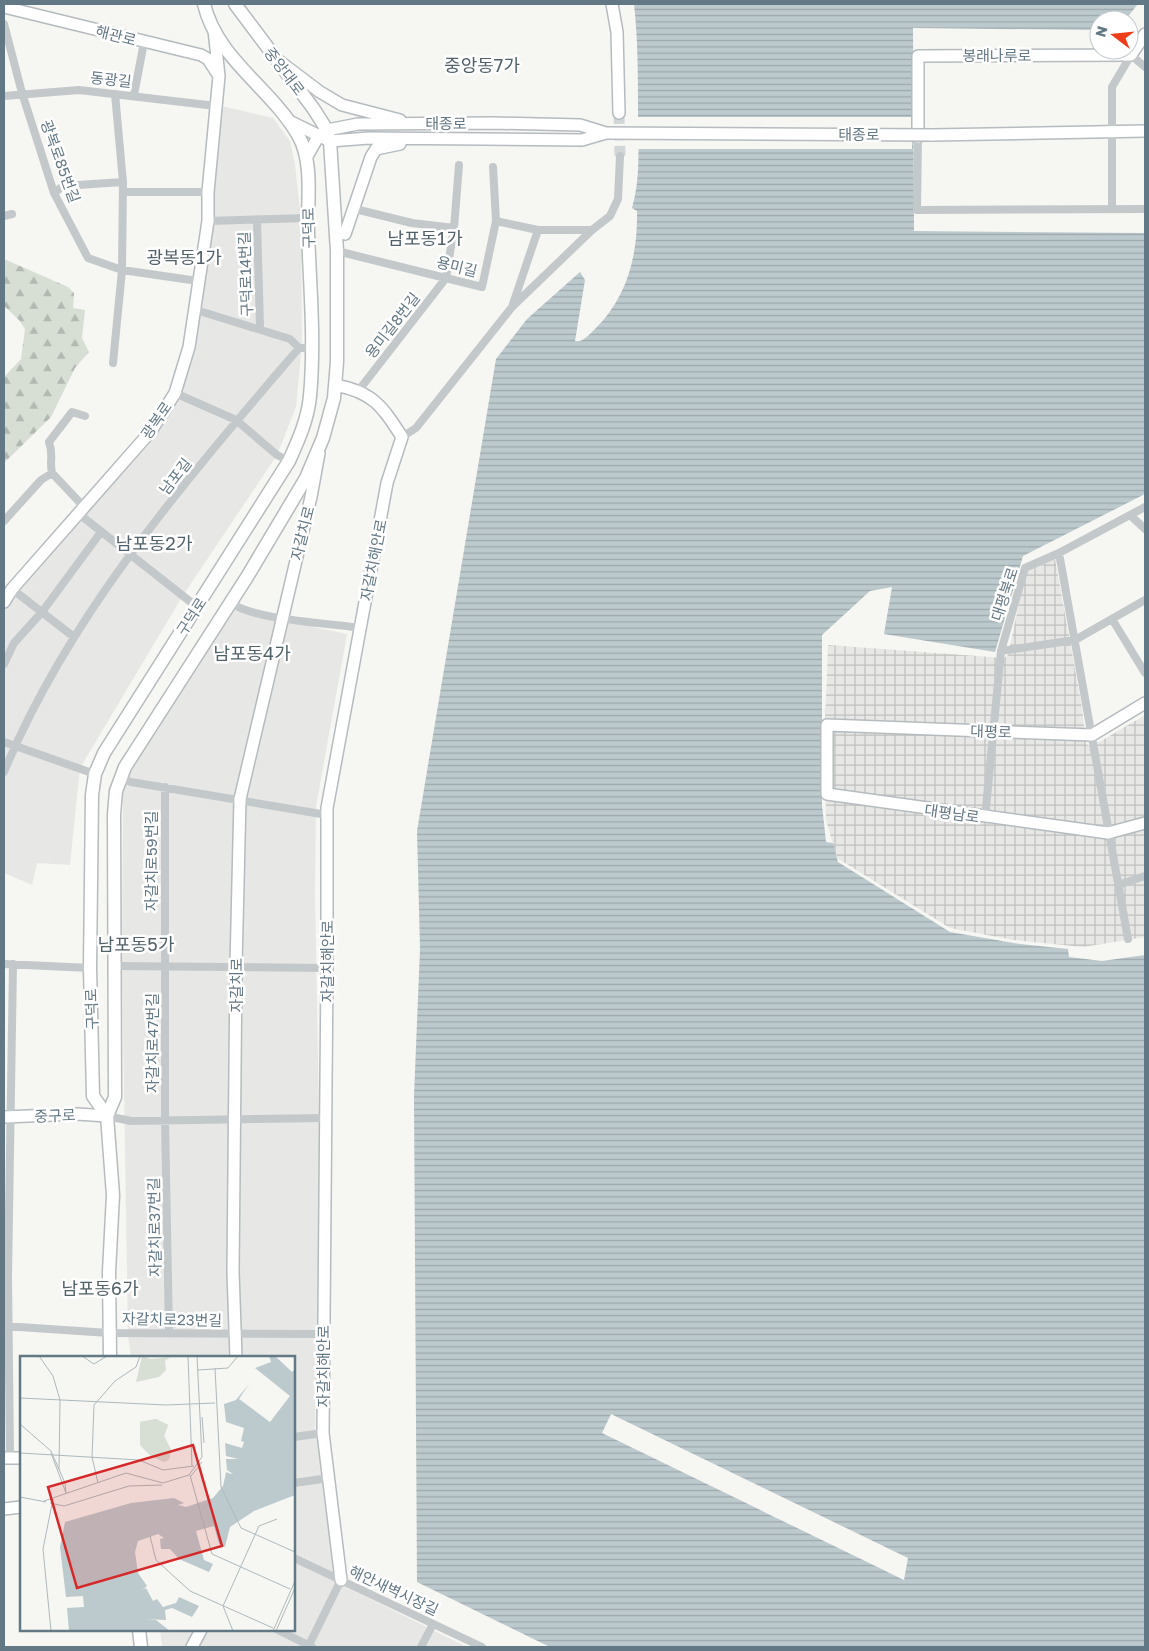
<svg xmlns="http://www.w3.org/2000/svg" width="1149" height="1651" viewBox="0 0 1149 1651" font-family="'Golos Text','Noto Sans KR',sans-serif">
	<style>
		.built { fill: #e7e7e5 }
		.industrial { fill: url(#industrial-grid) }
		.forest { fill: url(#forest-firs) }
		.water { fill: url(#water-rules); fill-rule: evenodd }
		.pier { fill: #f6f6f2 }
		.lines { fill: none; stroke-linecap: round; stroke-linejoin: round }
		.secondary-tunnel { stroke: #d1d6d7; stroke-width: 11; stroke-dasharray: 11 5.5; stroke-linecap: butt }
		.secondary-casing { stroke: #b5bbbf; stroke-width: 14 }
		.primary-casing { stroke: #b6bbbe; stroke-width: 15 }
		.street { stroke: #c3c8ca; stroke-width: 8 }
		.secondary { stroke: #fff; stroke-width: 11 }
		.primary { stroke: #fff; stroke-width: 12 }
		.secondary-bridge-casing { stroke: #b5bbbf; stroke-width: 14; stroke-linecap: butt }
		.secondary-bridge { stroke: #fff; stroke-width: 11 }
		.labels { text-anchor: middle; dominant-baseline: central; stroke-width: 5; stroke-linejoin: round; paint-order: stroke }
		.street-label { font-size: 15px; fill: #637885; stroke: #fff }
		.quarter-label { font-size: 18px; fill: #51616a; stroke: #fff }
		.inset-river { fill: none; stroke: #bcc9cd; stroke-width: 2.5 }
		.inset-road { fill: none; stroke: #aeb9bc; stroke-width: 1 }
		.view { fill: #d62828; fill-opacity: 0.15; stroke: #d62828; stroke-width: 2.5 }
		.inset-edge { fill: none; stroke: #637885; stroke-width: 2.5 }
	</style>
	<defs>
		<pattern id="industrial-grid" width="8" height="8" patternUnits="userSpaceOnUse" patternTransform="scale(1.25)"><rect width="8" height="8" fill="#e7e7e5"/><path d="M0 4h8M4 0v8" fill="none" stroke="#bfc0bf"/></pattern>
		<pattern id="forest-firs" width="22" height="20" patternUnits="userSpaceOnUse" patternTransform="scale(1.25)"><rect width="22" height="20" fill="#d7ded3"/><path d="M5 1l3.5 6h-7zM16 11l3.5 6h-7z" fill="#b2b9b1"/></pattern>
		<pattern id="water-rules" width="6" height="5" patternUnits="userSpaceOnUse" patternTransform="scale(1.25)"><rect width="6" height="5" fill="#bcc9cd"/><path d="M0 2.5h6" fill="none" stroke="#9ca8ac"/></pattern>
	</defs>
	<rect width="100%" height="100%" fill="#f6f6f2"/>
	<path class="built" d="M217 105 273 118 290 141 295 165 301 218 302 344 296 407 277 455 182 597 80 768 70 865 37 863 32 885 4 873V602L85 508 175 393 189 347Z
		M232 610 347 634 316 807 315 894 321 1221 315 1429 325 1484 336 1582 467 1647 162 1646 160 1630H294V1357H131L128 1336 122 966 123 780Z"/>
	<path class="industrial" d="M1055 559 1082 708 1086 744 1090 746 1101 741 1145 715V937L1083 947 1014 940 950 928 837 858 826 820 825 726 828 645 1004 658 1008 655 1025 576 1027 572Z"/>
	<path class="forest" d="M4 259 68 287 74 293 73 308 85 310 82 338 89 352 75 368 51 417 4 463V377L21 359 25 329 19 320 4 306Z"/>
	<path class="water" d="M634 4H1138L1125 20H1099V30L913 28 914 231 1145 233V494L1023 556 995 652 884 634 892 587 870 591 822 635V805L826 842 833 843 838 862 950 932 1020 944 1068 949 1069 957 1102 961 1145 955V1647H550L417 1582 414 1096 420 949 417 831 496 359 527 319 580 272 585 280 575 341C582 343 588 336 595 329 627 298 638 255 637 211L632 208C641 177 638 144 638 112 638 76 638 40 634 4ZM611 1414 908 1558 904 1580 602 1433Z"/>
	<path class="pier" d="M636 117H912V149H636Z"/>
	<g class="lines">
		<path class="secondary-tunnel" d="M619 113 620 156"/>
		<g class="secondary-casing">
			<path id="secondary" d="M612 4 617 32 619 113
				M4 7 201 55 208 59 217 73
				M279 61 320 92 342 105 400 120
				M289 121 330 141 369 138 582 140 606 133
				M932 135 1145 131
				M918 137V56L1131 55 1145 34
				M306 158 318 137 327 130 358 124 493 123 580 125 606 133
				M345 234 371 157 376 149 400 144
				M335 385C373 392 382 406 402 437L387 483 327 808V968L323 1433 341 1580
				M4 602 12 589 151 431 175 393 189 347 208 221V192L219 76 214 30
				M1145 703 1092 735 827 725V794L1108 833 1145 823
				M4 1117 77 1114 107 1116
				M236 1357 233 1272 236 966 240 799 311 497 319 453
				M4 1458H21
				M4 1509 21 1507
				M192 1647 201 1630"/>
		</g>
		<g class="primary-casing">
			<path id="primary" d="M107 1116 115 1097 114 814 116 791 125 767 247 577 306 478 323 438 334 398 337 362V251L330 141 327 130 313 108 235 4
				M110 1357 109 1272 113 1195 107 1116 93 1096 90 968 92 795 95 774 104 753 289 461C298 441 308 419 310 396 315 342 310 287 308 233 307 203 314 162 298 135 271 88 217 59 204 4
				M139 1630 141 1647"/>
		</g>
		<path class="street" d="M4 24 22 93 54 193 88 258 122 270 198 281
			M134 95 144 42
			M4 96 79 90 216 106
			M918 137 917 210 1145 209
			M123 192H208
			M54 193 63 186 123 182
			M355 209 412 223 454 228
			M1112 209V87L1131 55 1145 67
			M4 216 12 214
			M257 220 260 328
			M208 221 308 218
			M496 221 538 230H592L610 216 618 199 620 156
			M337 251 482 287 496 221 493 167
			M513 306 592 230
			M196 310 290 339 299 348
			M113 363 122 270 123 182 115 94
			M359 390 446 278 454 228 459 165
			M175 393 236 420 277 455 289 461
			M402 437 416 428 512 307 538 230
			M52 473C49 460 54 456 49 442L72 412 85 416
			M79 514 197 607
			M1131 516 1145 529
			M4 521 41 480 52 473 85 508
			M1059 553 1128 939
			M12 589 74 637
			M231 603C255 620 328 623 360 628
			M1112 619 1145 673
			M1001 651 1075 640 1145 600
			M4 664 14 643 42 612 101 532
			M4 742 95 774
			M4 772C70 612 188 478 299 348H311
			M120 778 131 782 327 815
			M165 787V1121L169 1333
			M985 818 1001 651 1025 568 1059 553 1145 507
			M1118 885 1145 876
			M4 964 90 968
			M116 966 327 968
			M107 1116 131 1121 325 1118
			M4 1326 109 1333 323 1334
			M294 1437 323 1433
			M10 1457 8 1276 13 964
			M294 1483 329 1478
			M294 1558 482 1647
			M278 1630 312 1647
			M308 1647 341 1580
			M421 1647 433 1624"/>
		<use href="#secondary" class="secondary"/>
		<use href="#primary" class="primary"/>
		<g class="secondary-bridge-casing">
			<path id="secondary-bridge" d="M606 133 932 135"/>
		</g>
		<use href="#secondary-bridge" class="secondary-bridge"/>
	</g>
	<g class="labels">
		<g class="street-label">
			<text transform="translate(116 35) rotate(14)">해관로</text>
			<text x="997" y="55">봉래나루로</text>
			<text transform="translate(285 71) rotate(53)">중앙대로</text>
			<text transform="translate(111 79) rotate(6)">동광길</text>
			<text x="446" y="123">태종로</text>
			<text x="859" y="134">태종로</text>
			<text transform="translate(61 161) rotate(70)">광복로85번길</text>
			<text transform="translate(308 228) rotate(-91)">구덕로</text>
			<text transform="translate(457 266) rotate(14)">용미길</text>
			<text transform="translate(245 274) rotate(-92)">구덕로14번길</text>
			<text transform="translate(392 325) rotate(-52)">용미길8번길</text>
			<text transform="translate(156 420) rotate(-55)">광복로</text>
			<text transform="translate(175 476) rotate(-52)">남포길</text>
			<text transform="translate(302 533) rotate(-76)">자갈치로</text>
			<text transform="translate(373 560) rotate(-79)">자갈치해안로</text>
			<text transform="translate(1004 594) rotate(-72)">대평북로</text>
			<text transform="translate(191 616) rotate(-57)">구덕로</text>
			<text transform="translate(991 731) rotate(2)">대평로</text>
			<text transform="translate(952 813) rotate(8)">대평남로</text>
			<text transform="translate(151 861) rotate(-90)">자갈치로59번길</text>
			<text transform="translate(327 961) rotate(-90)">자갈치해안로</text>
			<text transform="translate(236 985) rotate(-90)">자갈치로</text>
			<text transform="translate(91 1009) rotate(-92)">구덕로</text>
			<text transform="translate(152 1043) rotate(-90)">자갈치로47번길</text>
			<text transform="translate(55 1115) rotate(-2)">중구로</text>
			<text transform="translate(154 1227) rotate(-91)">자갈치로37번길</text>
			<text transform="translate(172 1319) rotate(1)">자갈치로23번길</text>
			<text transform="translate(323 1366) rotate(-90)">자갈치해안로</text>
			<text transform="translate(394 1590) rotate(25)">해안새벽시장길</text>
		</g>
		<g class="quarter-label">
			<text x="482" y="65">중앙동7가</text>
			<text x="425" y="238">남포동1가</text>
			<text x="184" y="257">광복동1가</text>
			<text x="154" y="543">남포동2가</text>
			<text x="252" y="653">남포동4가</text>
			<text x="136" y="944">남포동5가</text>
			<text x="100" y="1288">남포동6가</text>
		</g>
	</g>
	<g transform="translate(20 1356)">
		<rect width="275" height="275" fill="#f6f6f2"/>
		<path d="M122 0 131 3 150 1 145 5 146 14 139 21 116 26ZM136 63 148 69 144 80 151 94 149 103 145 106 132 101 120 89V66Z" fill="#d7ded3"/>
		<path d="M136 63 148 69 144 80 151 94 149 103 145 106 132 101 120 89V66ZM132 69 137 77 140 72 143 93 147 95 145 100 138 98 136 89H129L125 72Z" fill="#d7ded3" fill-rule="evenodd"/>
		<path d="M249 0H255L272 16 275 13V139L234 155 210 171 205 191 199 188 194 170 176 175 184 204 193 208 189 216 159 203 150 193H141L140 183 144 182 138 178 118 185 115 196 118 217 127 230 122 234 126 232 133 245 137 243 143 251 156 247 159 241 179 250 172 261 152 252 145 254 146 264 126 263 136 264 150 275H49L47 252 64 251 63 240 46 241 40 191 45 166 111 147 154 142 164 147 158 149 166 151 193 142 203 130 206 117 213 118 207 114 206 103H218L206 100 205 87 222 92 224 86 221 85 224 72 206 66 204 48 216 44 229 28 219 43 250 66 270 40 235 12 251 6Z" fill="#bcc9cd"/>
		<path class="inset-river" d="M206 117 214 123H222L275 84"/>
		<path class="inset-road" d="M19 0 33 20 40 44 39 114M62 0 74 8 87 0M168 0 172 110M195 12 201 131 221 172 275 196M178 14 208 12 218 0M0 42 146 49 195 47M182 61 184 87M0 68 31 95 45 127 46 137M0 97 119 104 143 114 174 110M31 97 46 137M170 119 192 198 270 233M171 120 182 106M78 127 72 101 74 49 95 25 116 11 120 0M0 141 26 146M24 145 106 117 143 127 169 119 182 101 177 0M30 147 44 150 109 130 142 129M130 180 136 204 170 235 253 272M31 275 23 193 33 143M213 275 203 250 239 170 257 163M253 275 275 225M256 275 275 232"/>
		<path class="view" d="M173 89 202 190 57 232 28 131Z"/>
		<rect width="275" height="275" class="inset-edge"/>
	</g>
	<rect width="1149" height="1651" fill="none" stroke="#637885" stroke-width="10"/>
	<g transform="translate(1114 35) rotate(286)"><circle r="24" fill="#ffffff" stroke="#c1c9ce"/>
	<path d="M0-4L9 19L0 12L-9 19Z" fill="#ef3c19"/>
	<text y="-8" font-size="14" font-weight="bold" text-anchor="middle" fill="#637885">N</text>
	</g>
</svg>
